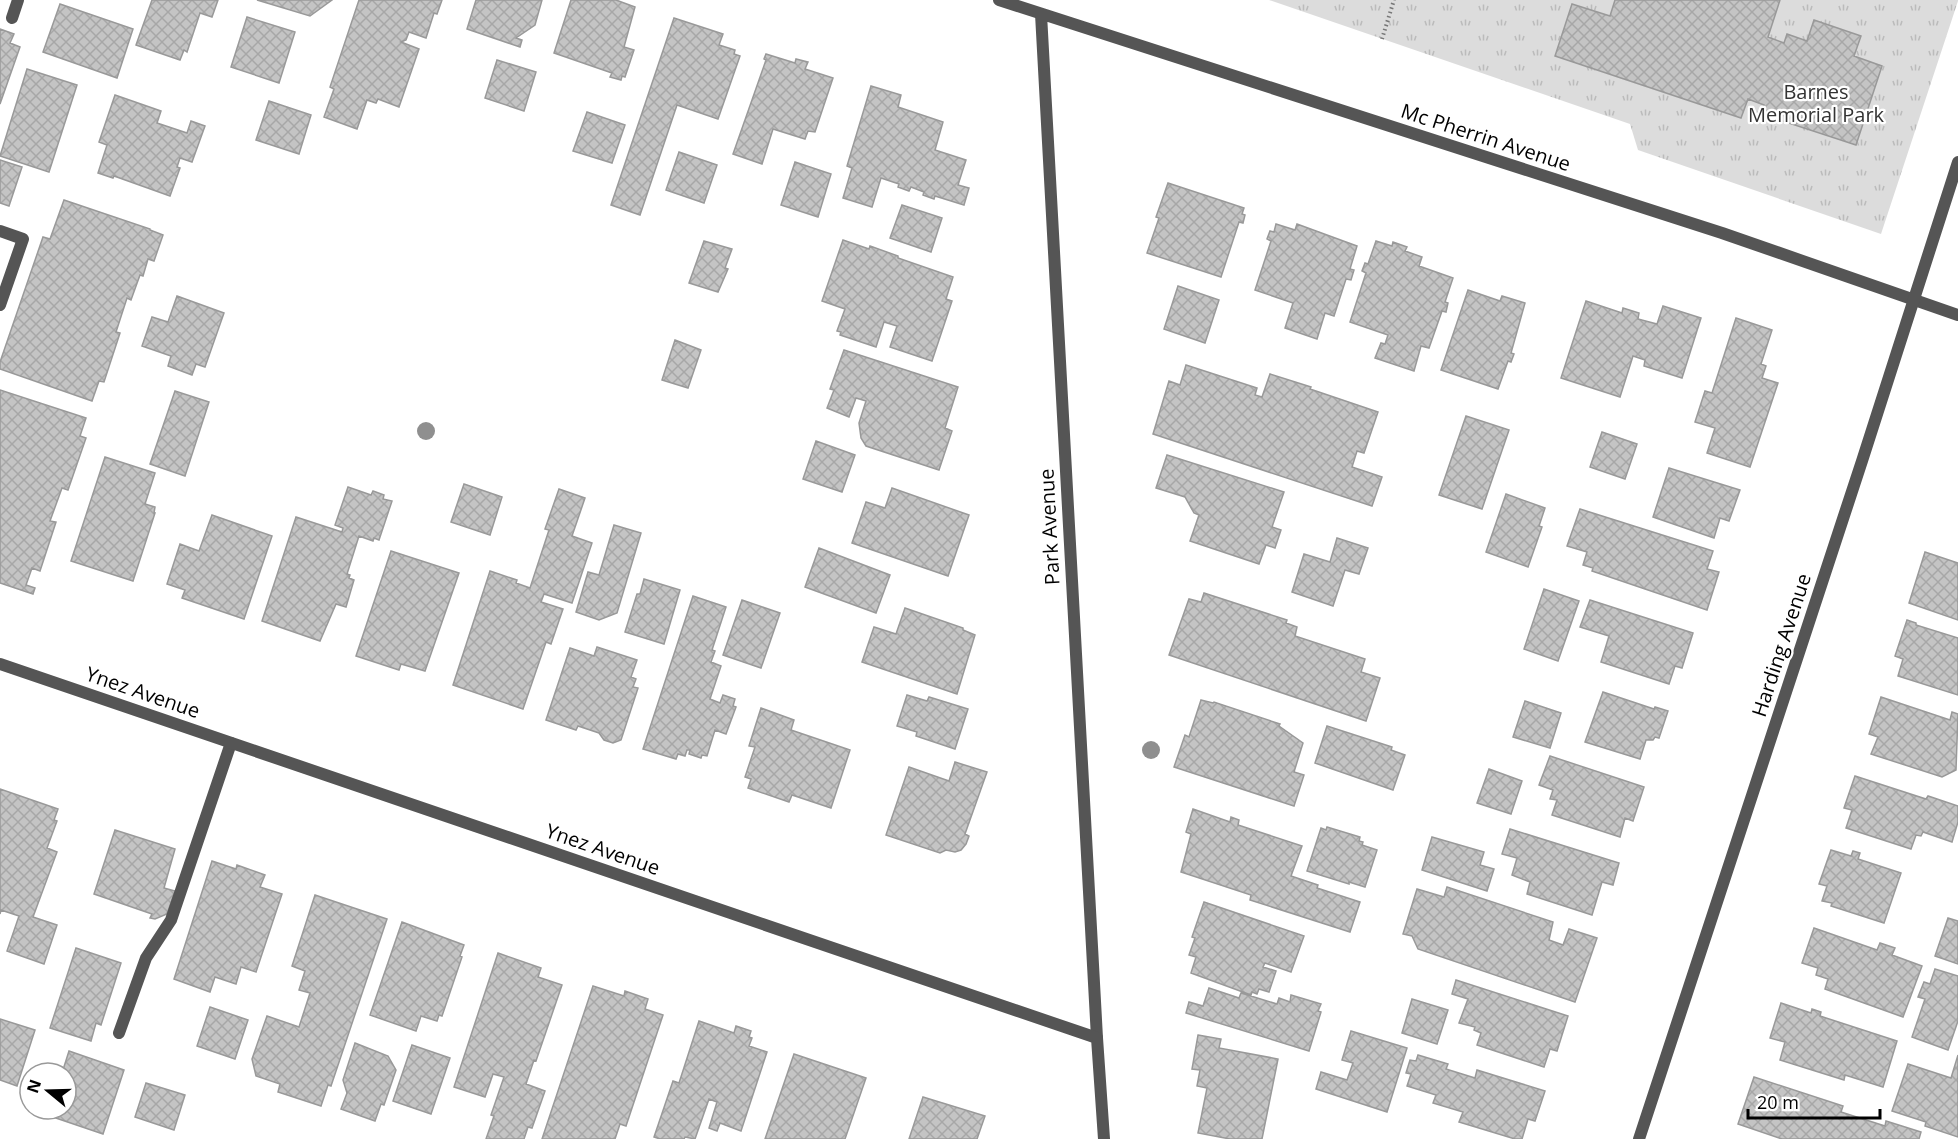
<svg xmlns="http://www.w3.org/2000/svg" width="1958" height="1139" viewBox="0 0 1958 1139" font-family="'Open Sans',sans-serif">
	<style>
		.park { fill: url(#park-tufts) }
		.building { fill: url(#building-cross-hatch); stroke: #999; stroke-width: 1.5 }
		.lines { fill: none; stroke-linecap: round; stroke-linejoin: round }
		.path { stroke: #777; stroke-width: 4; stroke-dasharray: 1.5 3; stroke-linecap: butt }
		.service { stroke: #555; stroke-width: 12 }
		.minor { stroke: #555; stroke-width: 12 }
		.tertiary { stroke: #555; stroke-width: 12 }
		.tree { fill: #8f8f8f }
		.labels { text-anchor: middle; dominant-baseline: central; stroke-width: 4.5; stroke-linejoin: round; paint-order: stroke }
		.park-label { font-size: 20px; fill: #333; stroke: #fff }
		.street-label { font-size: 20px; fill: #000; stroke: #fff }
	</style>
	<defs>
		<pattern id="park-tufts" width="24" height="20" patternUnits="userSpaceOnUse" patternTransform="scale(1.5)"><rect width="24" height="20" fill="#dcdcdc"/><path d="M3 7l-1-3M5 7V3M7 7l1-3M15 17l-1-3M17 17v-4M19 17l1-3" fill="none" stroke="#bbb"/></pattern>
		<pattern id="building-cross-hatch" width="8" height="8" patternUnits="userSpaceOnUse" patternTransform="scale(1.5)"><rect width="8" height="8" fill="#c4c4c4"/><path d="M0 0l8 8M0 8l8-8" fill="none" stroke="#a7a7a7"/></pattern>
	</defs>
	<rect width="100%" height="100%" fill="#fff"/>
	<path class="park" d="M1269 0H1958V1L1881 234 1638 150 1630 124Z"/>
	<path class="building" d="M152 0H218L212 17 200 13 187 52 184 50 180 60 136 45Z
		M257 0H332L310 16Z
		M359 0H442L437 14 434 13 426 38 409 32 406 40 401 42 419 49 399 107 378 99 376 103 367 100 357 129 324 117 334 89 330 87Z
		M476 0H542L535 25 516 38 522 40 520 47 467 29Z
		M571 0H616L635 7 624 47 634 50 625 77 622 76 621 80 610 77 612 73 554 53Z
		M1615 0H1780L1768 37 1784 43 1787 34 1807 41 1814 20 1861 36 1854 56 1882 66 1856 145 1761 114 1764 105 1748 99 1741 118 1555 56 1572 4 1610 16Z
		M60 4 133 29 117 78 43 52Z
		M247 17 295 32 279 83 231 67Z
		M674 18 723 34 719 45 735 50 734 54 740 56 718 119 677 105 640 215 611 205Z
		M0 29 14 34 10 43 20 47 0 104Z
		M766 54 795 63 796 59 808 62 805 69 833 78 815 132 808 131 805 139 773 129 762 164 733 154 766 60 764 59Z
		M497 60 536 72 524 111 485 98Z
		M27 69 77 85 49 172 0 156Z
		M871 86 901 95 898 107 943 122 935 150 966 160 958 185 969 188 964 205 935 196 934 199 923 195 924 192 911 187 909 191 898 187 899 184 881 178 872 207 843 198 852 168 847 166Z
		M115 95 161 111 157 123 187 133 191 121 205 126 192 162 180 158 177 167 180 168 170 196 114 176 113 178 98 173 107 145 99 142Z
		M269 101 311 115 299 154 256 140Z
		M587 112 625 125 612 163 573 151Z
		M679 152 717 165 704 203 666 190Z
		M0 160 22 167 9 206 0 203Z
		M795 162 831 174 818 217 781 205Z
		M1168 183 1244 208 1242 214 1245 215 1243 223 1239 222 1221 277 1147 253 1159 218 1156 217Z
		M64 200 150 229V230L163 235 154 261 148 259 143 276 140 275 131 300 127 298 116 332 120 333 104 382 99 381 92 401 0 369V362L43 237 50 239Z
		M902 205 942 218 931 252 890 238Z
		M1276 224 1295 230 1297 224 1357 246 1350 269 1354 270 1351 280 1346 279 1334 316 1325 313 1317 339 1285 328 1293 303 1255 290 1271 241 1267 239 1270 231 1274 232Z
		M843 240 869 249 870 246 898 256V258L953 277 946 299 952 301 932 361 890 347 897 326 884 322 876 347 840 335 841 332 837 331 845 309 822 301Z
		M704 241 732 249 725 268 728 269 718 292 689 283Z
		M1376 241 1392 246 1393 242 1407 247 1405 251 1422 257 1419 266 1453 278 1445 302 1448 303 1446 312 1442 311 1429 348 1421 346 1414 371 1375 358 1381 343 1385 344 1388 335 1350 322 1366 273 1362 271 1365 263 1368 264Z
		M1178 286 1219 300 1205 343 1164 329Z
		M1468 290 1500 301 1502 296 1525 303 1511 353 1514 354 1511 362 1508 361 1498 389 1441 370Z
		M177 296 224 313 205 367 196 364 192 375 168 366 171 356 142 346 152 317 168 322Z
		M1586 301 1622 313 1623 308 1639 313 1638 319 1657 324 1663 306 1701 318 1682 378 1644 366 1645 360 1633 356 1620 397 1561 378Z
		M1736 318 1772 330 1761 364 1766 366 1762 378 1778 383 1750 467 1707 453 1715 428 1695 422 1705 391 1712 393Z
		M675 340 701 350 688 388 662 380Z
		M844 350 958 387 945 428 952 431 939 470 866 446 861 438 859 423 866 401 856 398 849 417 827 408 834 390 830 389Z
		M1186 365 1257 388 1255 395 1262 397 1270 374 1311 387 1310 389 1378 412 1364 453 1357 451 1352 467 1382 477 1372 506 1153 434 1169 381 1180 385Z
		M0 390 86 418 80 436 86 438 68 490 62 488 50 521 56 522 40 571 32 568 26 585 35 588 33 594 0 583Z
		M175 391 209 402 185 476 150 464Z
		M1466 416 1509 430 1482 509 1439 495Z
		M1602 432 1637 444 1625 479 1590 467Z
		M816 441 855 455 842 492 803 479Z
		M1167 455 1284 492 1272 527 1281 530 1275 548 1266 545 1259 564 1190 541 1199 515 1194 513 1185 497 1156 488Z
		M105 457 155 473 145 504 155 507 154 513H155L133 581 71 561Z
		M1669 468 1740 490 1729 521 1720 518 1714 538 1653 517Z
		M464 484 502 497 490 535 451 522Z
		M348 487 371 495 373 491 384 495 383 499 392 501 379 540 374 538 373 541 359 536 347 574 350 575 349 578 354 580 346 607 336 604 320 641 262 621 296 517 342 532 343 528 335 525Z
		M892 488 969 515 948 576 852 543 866 502 885 508Z
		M559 489 585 498 572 536 592 543 572 603 544 594 541 602 563 609 551 644 546 642 523 709 453 685 490 571 517 580 516 583 530 588 549 530 545 529Z
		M1506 494 1545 508 1539 526 1542 527 1528 567 1486 552Z
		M1580 509 1713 551 1707 569 1719 572 1707 610 1592 571 1593 568 1583 565 1587 552 1567 546Z
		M212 515 272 536 244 619 182 598 185 590 167 584 180 544 199 551Z
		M614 525 641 533 617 613 599 620 576 612 588 572 599 575Z
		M1337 538 1368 548 1359 574 1345 570 1333 606 1292 592 1304 554 1330 562Z
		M819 548 890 575 876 613 805 587Z
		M391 551 459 573 425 671 401 664 399 670 356 656Z
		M1925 552 1958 563V620L1909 603Z
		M644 579 680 590 664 644 625 632 637 594H640Z
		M1544 589 1579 601 1558 661 1524 649Z
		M1204 593 1287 620 1286 623 1297 627 1295 636 1365 659 1361 672 1380 678 1366 721 1169 655 1189 599 1201 602Z
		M693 596 726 607 712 650 715 651 711 662 721 666 710 699 720 703 723 695 735 699 733 706 736 707 726 734 715 730 707 756 702 755 701 758 689 754 690 750H687L685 756 678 754 676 759 643 749Z
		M742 600 780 613 761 668 723 655Z
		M1590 600 1693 633 1682 668 1675 666 1669 684 1601 662 1609 636 1580 627Z
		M905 608 963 628V630L975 635 957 694 862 662 874 627 896 634Z
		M1907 620 1916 623V625L1958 638V695L1898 676 1903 659 1895 656Z
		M597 647 637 660 631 677 636 679 633 687 638 688 621 740 613 743 604 740 599 733 578 726 576 730 546 720 570 648 594 656Z
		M1603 692 1654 709 1655 707 1668 711 1659 738 1655 737 1653 740H1646L1640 759 1585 742Z
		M907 695 927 701 929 697 968 709 955 749 916 736 917 732 897 726Z
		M1881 697 1950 720 1952 712 1958 714 1956 770 1942 777 1871 754 1878 737 1869 734Z
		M1201 700 1213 703 1214 702 1280 724 1279 726 1303 743 1294 772 1304 775 1294 806 1174 767 1185 735 1189 737Z
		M1525 701 1561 713 1550 748 1513 737Z
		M761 708 794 720 791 730 850 750 831 808 792 795 789 802 748 788 751 779 745 777 755 747 749 746Z
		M1327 726 1392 747 1391 750 1405 755 1393 790 1315 763Z
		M1550 756 1644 787 1633 821 1625 818 1620 837 1552 815 1557 800 1550 799 1553 790 1539 785Z
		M955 762 987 772 965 834 969 836 966 844 961 850 955 852 946 850 940 853 886 835 909 767 949 781Z
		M1489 769 1522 781 1511 814 1477 803Z
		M1855 776 1926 799 1928 796 1958 806V822L1952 842 1923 832 1921 836 1916 835 1911 849 1846 828 1852 810 1844 808Z
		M0 789 58 809 54 820 57 821 47 848 57 852 33 917 57 925 44 964 7 951 19 916 1 910 0 914Z
		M1193 809 1230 822 1231 817 1239 820 1238 825 1302 846 1291 876 1318 885 1317 888 1360 902 1350 932 1250 900 1251 895 1181 872 1191 834 1186 832Z
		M1327 827 1360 837 1359 841 1363 842 1362 845 1377 850 1365 887 1349 882V884L1307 871 1321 828 1326 830Z
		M1510 829 1619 863 1613 885 1602 882 1592 915 1527 894 1530 882 1512 875 1517 858 1502 854Z
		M115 830 175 849 164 888 175 891 167 914 155 919 150 918 152 914 94 894Z
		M1432 837 1484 852 1480 865 1494 869 1487 891 1422 870Z
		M1831 850 1851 856 1853 851 1860 853 1858 859 1901 873 1884 923 1831 906 1832 903 1822 901 1827 886 1819 884Z
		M212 861 236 869 237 865 265 875 260 887 282 894 256 972 241 967 236 984 215 977 210 992 174 979Z
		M1447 887 1553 922 1549 940 1563 945 1569 929 1597 938 1575 1002 1418 949 1412 936 1403 934 1417 889 1444 897Z
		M315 895 387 919 331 1086 328 1085 321 1106 278 1092 280 1084 256 1076 252 1059 267 1016 299 1027 310 993 299 990 305 971 292 966Z
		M1204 902 1304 936 1291 972 1265 963 1263 967 1276 971 1269 992 1259 989 1257 994 1252 992 1251 995 1191 973 1196 957 1189 955 1195 938 1192 937Z
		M1948 918 1958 921V964L1935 956Z
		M402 922 464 945 460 956 462 957 442 1016 439 1015 437 1021 421 1016 416 1031 370 1015Z
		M1814 928 1877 950 1880 943 1895 948 1892 955 1922 966 1903 1017 1825 989 1828 979 1816 975 1818 968 1802 963Z
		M76 948 121 963 101 1025 96 1023 91 1041 50 1028Z
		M498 953 541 968 538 977 562 985 536 1061 534 1060 526 1084 545 1091 532 1128 528 1127 524 1139H486L494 1116 491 1115 504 1077 493 1074 485 1097 454 1087Z
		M1935 969 1958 976V1021L1948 1050 1912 1037 1925 999 1918 997 1924 982 1930 984Z
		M1456 980 1568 1016 1557 1051 1550 1049 1544 1067 1477 1045 1481 1033 1474 1030 1475 1027 1459 1023 1468 999 1452 994Z
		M593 986 624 996 625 991 648 999 645 1009 663 1015 626 1126 620 1124 615 1139H542Z
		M1209 988 1239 998 1241 993 1277 1004 1279 998 1290 1002 1291 995 1321 1004 1318 1011 1321 1012 1309 1051 1186 1013 1189 1002 1203 1006Z
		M1412 999 1448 1010 1437 1044 1402 1033Z
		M1781 1003 1811 1013 1812 1009 1821 1012 1820 1016 1897 1041 1883 1087 1845 1075 1844 1080 1780 1060 1785 1042 1770 1038Z
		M210 1007 248 1020 235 1059 197 1046Z
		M0 1019 35 1030 17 1086 0 1080Z
		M699 1021 734 1033 736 1026 751 1031 749 1037 752 1038 749 1046 767 1052 741 1131 720 1123 717 1131 709 1128 717 1102 709 1099 695 1139 685 1137 684 1139H660L654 1137 673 1081 679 1083Z
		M1351 1031 1407 1048 1387 1112 1316 1089 1321 1072 1347 1080 1353 1063 1342 1060Z
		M1198 1035 1221 1039 1219 1048 1278 1059 1262 1139H1230L1198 1133 1207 1088 1197 1086 1200 1070 1192 1069Z
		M355 1043 388 1056 396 1070 384 1105 381 1104 375 1121 341 1109 347 1093 343 1080Z
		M412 1045 450 1058 431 1114 393 1101Z
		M69 1051 124 1070 103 1134 47 1115 50 1109H66V1073H62Z
		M794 1054 866 1078 845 1139H765Z
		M1418 1055 1448 1064 1446 1069 1475 1078 1477 1070 1545 1091 1535 1121 1528 1119 1522 1139H1515L1459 1122 1463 1112 1433 1103 1436 1095 1407 1086 1411 1074 1406 1073 1410 1060 1416 1061Z
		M1958 1055V1137L1925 1126 1926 1122 1892 1111 1908 1064 1951 1078Z
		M1754 1077 1843 1106 1841 1112 1885 1126 1886 1121 1921 1132 1919 1139H1782L1738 1124Z
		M146 1083 185 1095 174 1130 135 1117Z
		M923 1097 985 1116 977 1139H909Z"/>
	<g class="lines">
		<path class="path" d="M1382 39 1394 0"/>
		<path class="service" d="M12 18 18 0
			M0 231 23 239 0 305
			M119 1033 146 958 171 920 231 743"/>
		<path class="minor" d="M999 0 1722 233 1958 315
			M1041 14 1097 1038"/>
		<path class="tertiary" d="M0 664 1097 1038 1104 1139
			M1639 1139 1862 461 1958 162"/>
	</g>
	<g class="tree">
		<circle cx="426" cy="431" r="9"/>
		<circle cx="1151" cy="750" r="9"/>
	</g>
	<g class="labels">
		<g class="park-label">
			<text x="1816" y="91">Barnes<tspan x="1816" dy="23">Memorial Park</tspan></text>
		</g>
		<g class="street-label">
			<text transform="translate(1486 137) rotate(18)">Mc Pherrin Avenue</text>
			<text transform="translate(1049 527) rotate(-93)">Park Avenue</text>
			<text transform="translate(1781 645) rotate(-72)">Harding Avenue</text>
			<text transform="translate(143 692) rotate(19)">Ynez Avenue</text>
			<text transform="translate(603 849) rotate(19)">Ynez Avenue</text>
		</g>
	</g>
	<g transform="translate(48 1091) rotate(289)"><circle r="28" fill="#ffffff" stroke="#999999" stroke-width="1.5"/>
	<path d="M0-4.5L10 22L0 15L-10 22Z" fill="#000000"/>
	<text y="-9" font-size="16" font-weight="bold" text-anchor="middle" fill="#000000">N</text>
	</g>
	<path d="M1748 1109v9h132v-9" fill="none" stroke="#000000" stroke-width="3"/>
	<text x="1757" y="1109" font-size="18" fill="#000000" stroke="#ffffff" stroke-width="4.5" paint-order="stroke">20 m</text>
</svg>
